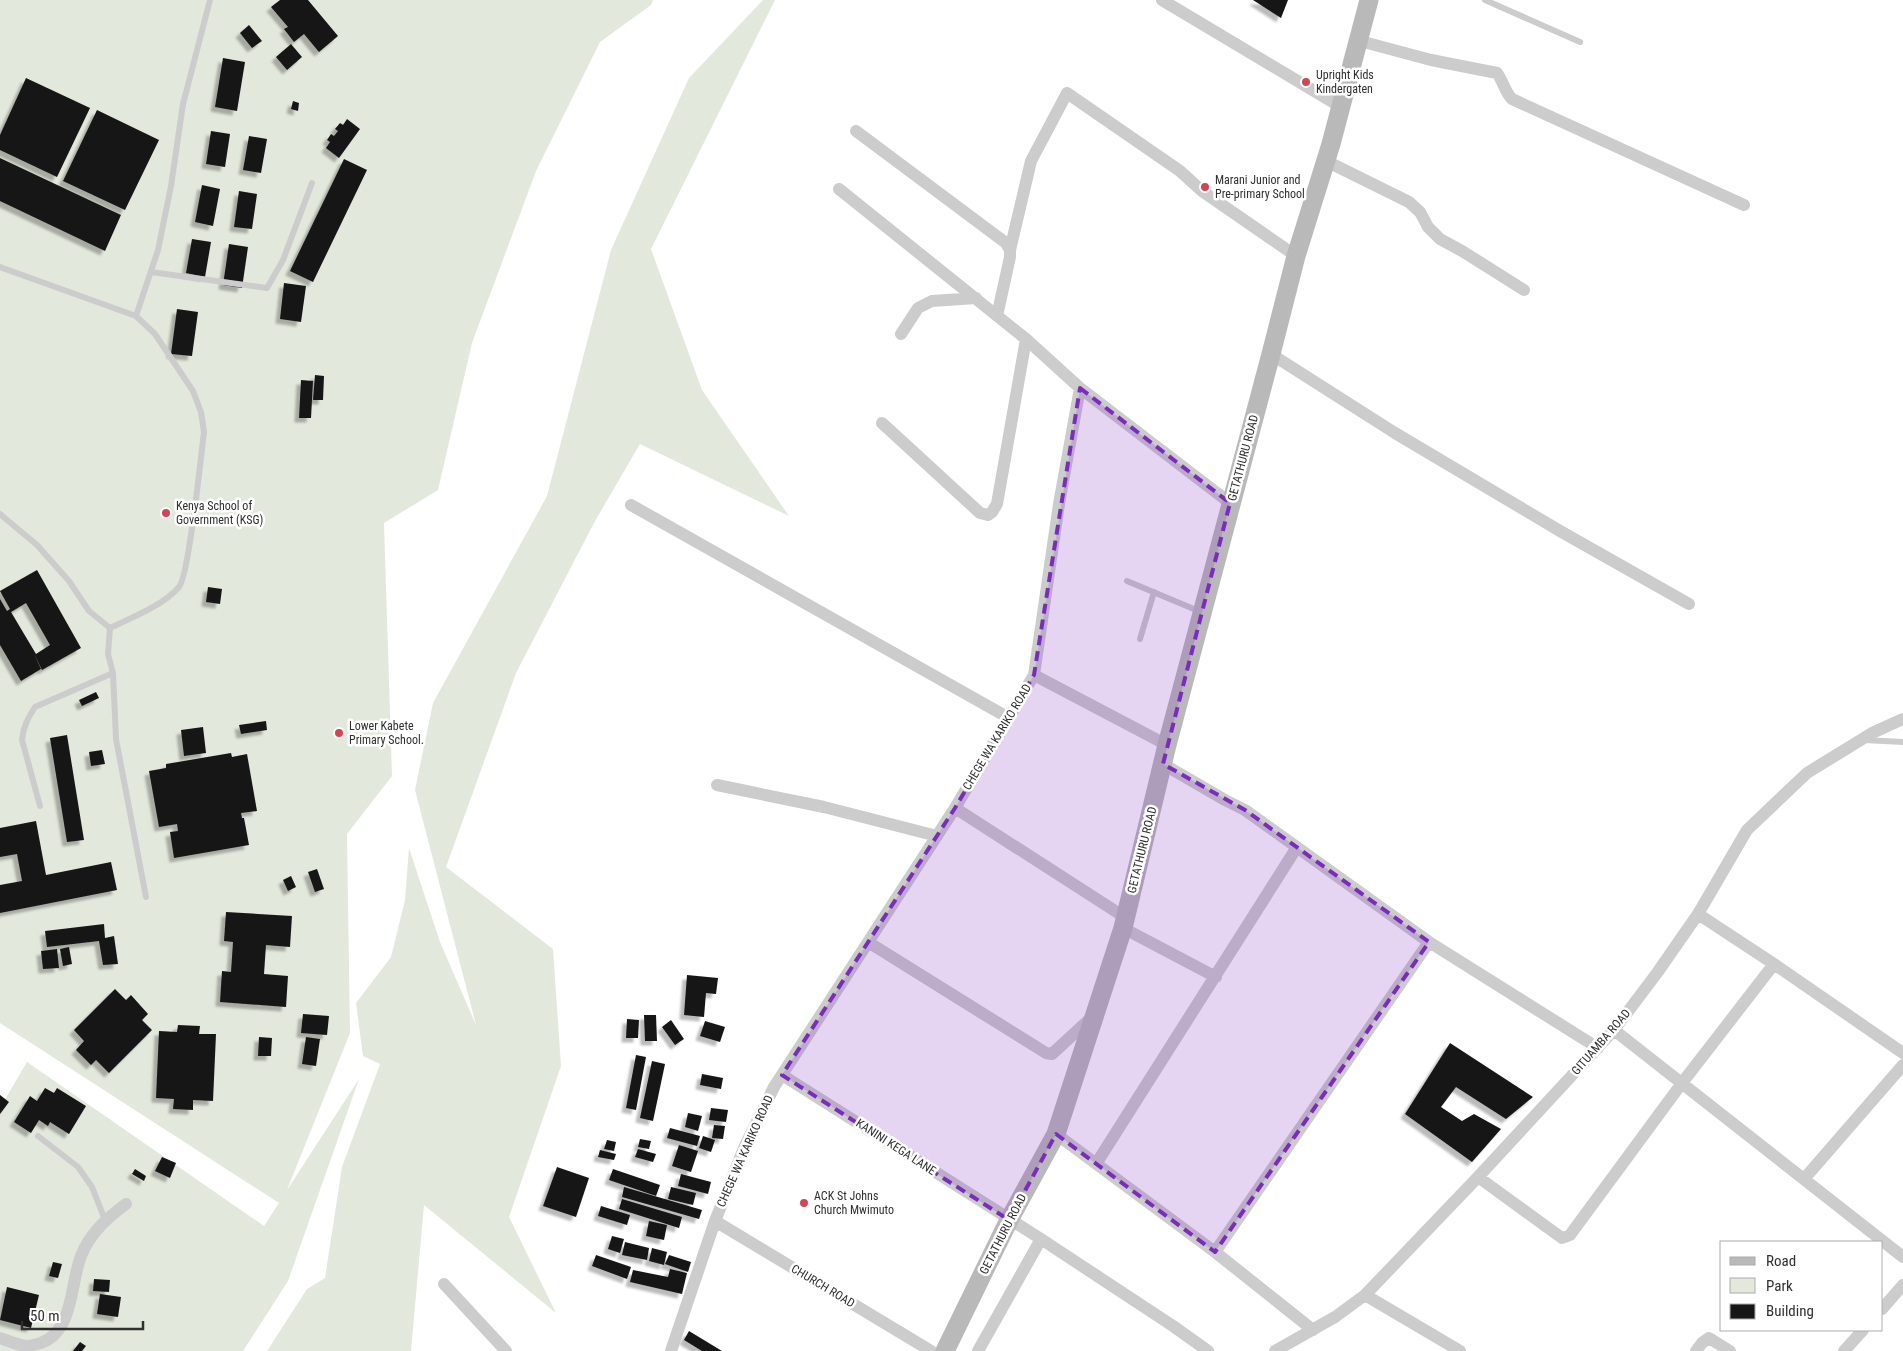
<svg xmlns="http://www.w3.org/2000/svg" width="1903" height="1351" viewBox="0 0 1903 1351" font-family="'Roboto Condensed',sans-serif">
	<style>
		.green { fill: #e3e8dc }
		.building { fill: #161616; fill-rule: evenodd; filter: url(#shadow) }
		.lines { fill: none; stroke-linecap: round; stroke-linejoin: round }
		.lane { stroke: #ccc; stroke-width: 6 }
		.street { stroke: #ccc; stroke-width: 12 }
		.secondary { stroke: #b9b9b9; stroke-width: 19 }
		.marked { fill: #7b2cbf; fill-opacity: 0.2; stroke: #7b2cbf; stroke-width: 4; stroke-dasharray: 10 6; stroke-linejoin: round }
		.poi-dot { fill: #d44454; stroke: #fff; stroke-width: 2 }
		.labels { text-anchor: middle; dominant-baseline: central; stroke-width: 5; stroke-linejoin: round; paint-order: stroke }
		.poi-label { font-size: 12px; fill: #2f2f2f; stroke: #fff; text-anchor: start }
		.street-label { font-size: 12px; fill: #2f2f2f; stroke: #fff }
	</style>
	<defs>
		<filter id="shadow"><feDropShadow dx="-4.5" dy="4.5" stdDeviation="1" flood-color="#0004"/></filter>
	</defs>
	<rect width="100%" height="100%" fill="#fff"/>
	<path class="green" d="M0 0H653L651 5 600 42 536 171 472 343 438 490 384 523 392 776 347 834 350 1033 287 1190 359 1079 288 1281 243 1351H0V1108L27 1062 264 1226 279 1203 0 1023Z
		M763 0H775L651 249 702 390 789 516 640 444 595 521 516 673 446 867 553 949 561 1066 509 1217 556 1313 424 1205 411 1351H267L307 1289 325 1278 342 1167 380 1064 363 1056 356 1003 391 957 405 900 409 848 440 942 476 1025 415 790 433 703 547 496 611 250 689 78Z"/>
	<path class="building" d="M280 0H308L338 36 319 52 304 34 294 42 284 29 288 27 271 7Z
		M1253 0H1288L1281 18Z
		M249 25 262 41 252 48 240 33Z
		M291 44 302 57 287 70 276 57Z
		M223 58 245 62 237 111 215 107Z
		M26 78 90 108 57 177 0 150V135Z
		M293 101 299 103 298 111 291 109Z
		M97 110 159 140 125 210 63 181Z
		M347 119 360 129 339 158 326 148 330 142 327 140 331 134 334 136 338 131 335 129 340 123 343 125Z
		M211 131 230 134 225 167 206 164Z
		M249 136 267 139 261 173 243 170Z
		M0 158 121 215 105 251 0 201Z
		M344 159 367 170 313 282 290 271Z
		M202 185 220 189 213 226 195 222Z
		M239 191 257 194 252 229 234 227Z
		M192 239 211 242 205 277 186 273Z
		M229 244 248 247 242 288 223 285Z
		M284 283 306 286 301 322 280 319Z
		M177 309 198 312 192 356 171 354Z
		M315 375 324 376 323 400H313Z
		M301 380 313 381 311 418H299Z
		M37 570 81 648 42 670 34 654 41 669 21 681 0 645V599L7 611 10 609 0 591ZM26 603 50 645 36 654 11 612Z
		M208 587 222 589 220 604 206 602Z
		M96 692 99 698 82 706 79 700Z
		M266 721 267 730 241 734 239 725Z
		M203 727 206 753 184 756 181 730Z
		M67 735 84 840 67 842 50 738Z
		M102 750 105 764 91 766 89 752Z
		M231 753 232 757 247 754 257 811 241 813 242 818H244L249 845 174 858 170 832 178 831 177 824 159 827 149 771 166 768V764Z
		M36 821 46 875 111 862 117 890 0 913V885L22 881 17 854 0 857V828Z
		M317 869 324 889 315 892 308 872Z
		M291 876 296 887 288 891 283 880Z
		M226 912 292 916 290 947 266 945 264 974 288 976 286 1007 220 1002 222 971 231 972 233 942 224 941Z
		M104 924 105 938 114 936 118 964 103 965 99 941 47 947 45 931Z
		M69 947 72 964 63 966 60 949Z
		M57 949 59 968 43 969 41 951Z
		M687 975 718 978 716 994 706 993 704 1017 684 1015Z
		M115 989 126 1000 131 995 148 1014 142 1020 152 1030 109 1073 96 1060 91 1065 76 1050 84 1041 74 1030Z
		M303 1014 329 1016 327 1035 301 1033Z
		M644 1015H656L657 1041H645Z
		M627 1019 639 1020 638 1038H626Z
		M671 1020 684 1039 675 1045 662 1027Z
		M705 1021 725 1027 720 1042 700 1036Z
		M178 1025 200 1026 199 1034H216L213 1101 193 1100V1110L173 1109 174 1099 156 1098 159 1031 177 1032Z
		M259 1037 272 1038 271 1056H258Z
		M306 1037 320 1039 316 1066 302 1064Z
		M1450 1043 1533 1097 1506 1119 1456 1087 1441 1107 1462 1121 1474 1114 1501 1129 1472 1162 1405 1114Z
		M636 1055 646 1057 636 1110 626 1108Z
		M652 1061 665 1064 653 1121 640 1118Z
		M702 1074 723 1078 721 1089 700 1085Z
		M45 1088 54 1093 57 1088 86 1106 69 1134 50 1122 48 1126 39 1120 31 1133 14 1122 30 1096 37 1101Z
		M0 1095 9 1102 0 1114Z
		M711 1108 728 1110 726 1122 709 1120Z
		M688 1113 702 1116 698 1131 685 1127Z
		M714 1125 725 1126 723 1139 712 1138Z
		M670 1128 700 1136 697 1146 667 1138Z
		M703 1136 715 1140 711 1152 699 1148Z
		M640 1139 651 1141 649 1149 638 1147Z
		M607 1140 616 1142 614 1151 604 1149Z
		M679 1145 698 1151 691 1172 672 1166Z
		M638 1149 656 1154 653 1162 635 1157Z
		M600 1150 616 1154 614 1160 598 1157Z
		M162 1157 176 1163 170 1178 155 1171Z
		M557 1167 589 1178 576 1217 543 1206Z
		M135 1169 146 1176 144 1181 132 1174Z
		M613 1169 660 1185 656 1196 609 1180Z
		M681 1174 711 1182 708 1194 678 1186Z
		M624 1187 702 1210 699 1219 622 1197Z
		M671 1187 696 1193 693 1205 668 1199Z
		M622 1199 682 1217 679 1228 619 1209Z
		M601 1206 630 1215 627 1225 598 1216Z
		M649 1221 667 1225 664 1240 646 1236Z
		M612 1236 624 1239 620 1253 608 1249Z
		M625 1242 649 1248 647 1260 622 1255Z
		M652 1248 667 1252 664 1265 649 1261Z
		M596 1255 631 1267 627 1279 592 1266Z
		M669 1255 691 1262 688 1272 665 1264Z
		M53 1262 62 1264 58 1278 49 1276Z
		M670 1269 687 1273 682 1294 630 1282 633 1270 668 1277Z
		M94 1279 110 1280 109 1292 93 1291Z
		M7 1287 39 1295 31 1328 0 1320Z
		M100 1294 121 1297 118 1317 97 1314Z
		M689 1331 722 1351H702L684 1340Z
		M80 1342 86 1346 82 1351H73Z"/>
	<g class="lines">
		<path class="lane" d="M1485 0 1580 42
			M0 267 136 316 155 334 193 391 201 412 204 432C201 455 189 575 179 587 164 605 131 618 110 628
			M151 272 267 288 283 260 312 183
			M136 316 158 250 171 186 183 104 210 0
			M0 514 37 545 69 581 89 611 110 628 108 654 113 673 116 739 146 897
			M1127 581 1201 612
			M1140 639 1154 592
			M1864 740 1903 742
			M40 806 22 740C23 727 28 718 35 707L113 673
			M38 1136 78 1167 92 1187 105 1220"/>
		<path class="street" d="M1162 0 1341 107
			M1360 41 1431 60 1497 73C1503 81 1505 92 1512 99L1744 205
			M856 131 1006 243 1010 250V257L997 316
			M1326 161 1409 202 1420 212 1428 227 1440 239 1462 251 1524 290
			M839 189 1026 339 1080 388 1230 503
			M1010 250 1031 161 1067 93 1180 171 1202 191 1296 256
			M901 334 918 308 932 301 976 298
			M1271 354 1395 433 1560 531 1689 604
			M882 423 980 513 988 515 992 512 997 504 1026 339
			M631 505 1009 718
			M1034 675 1167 745
			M1163 764 1225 800 1245 810 1429 942 1215 1252
			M717 785 824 807 937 836
			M955 808 1126 918
			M1698 914 1774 964 1903 1053
			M1123 928 1216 977
			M868 942 1046 1053 1052 1054 1092 1017
			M1429 942 1598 1048
			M1614 1030 1903 1257
			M782 1075 1041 1239 1173 1326 1208 1351
			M1056 1134 1215 1252 1313 1330
			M1096 1164 1297 847
			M1478 1177 1562 1238 1570 1235 1682 1083 1774 964
			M1804 1179 1903 1065
			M715 1221 931 1351
			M444 1284 506 1351
			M1365 1295 1460 1351
			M1882 1309 1903 1285
			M0 1338C8 1341 18 1345 26 1346 31 1346 37 1344 41 1343 74 1331 70 1284 81 1256 90 1233 107 1218 126 1204
			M671 1351 715 1221 744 1148 774 1087 955 808 1034 675 1059 504 1080 388
			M978 1351 1041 1239
			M1275 1351 1335 1317 1365 1295 1478 1177 1614 1030 1657 973 1698 914 1747 830 1807 773 1872 733 1903 719
			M1696 1351 1702 1343 1709 1338 1730 1351
			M1844 1351 1863 1330"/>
		<path class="secondary" d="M945 1351 1009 1220 1056 1134 1123 928 1167 745 1271 354 1296 256 1331 144 1369 0"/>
	</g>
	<path class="marked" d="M1080 388 1230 503 1163 764 1245 810 1429 942 1215 1252 1056 1134 1009 1220 782 1075 955 808 1034 675Z"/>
	<g class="poi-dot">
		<circle cx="1306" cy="82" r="5"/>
		<circle cx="1205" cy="187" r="5"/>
		<circle cx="166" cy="513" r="5"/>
		<circle cx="339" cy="733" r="5"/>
		<circle cx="804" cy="1203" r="5"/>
	</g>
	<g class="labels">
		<g class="poi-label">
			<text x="1316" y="75">Upright Kids<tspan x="1316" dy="14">Kindergaten</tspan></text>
			<text x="1215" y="180">Marani Junior and<tspan x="1215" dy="14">Pre-primary School</tspan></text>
			<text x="176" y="506">Kenya School of<tspan x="176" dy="14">Government (KSG)</tspan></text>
			<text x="349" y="726">Lower Kabete<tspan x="349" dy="14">Primary School.</tspan></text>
			<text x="814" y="1196">ACK St Johns<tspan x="814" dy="14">Church Mwimuto</tspan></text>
		</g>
		<g class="street-label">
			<text transform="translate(1243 458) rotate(-75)">GETATHURU ROAD</text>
			<text transform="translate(997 737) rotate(-59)">CHEGE WA KARIKO ROAD</text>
			<text transform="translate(1142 850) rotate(-76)">GETATHURU ROAD</text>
			<text transform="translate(1601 1042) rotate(-49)">GITUAMBA ROAD</text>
			<text transform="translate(896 1147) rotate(33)">KANINI KEGA LANE</text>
			<text transform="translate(745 1151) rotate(-66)">CHEGE WA KARIKO ROAD</text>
			<text transform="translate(1003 1234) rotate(-63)">GETATHURU ROAD</text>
			<text transform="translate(823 1286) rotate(31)">CHURCH ROAD</text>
		</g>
	</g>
	<rect x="1720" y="1241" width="162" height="90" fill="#ffffff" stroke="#acacac"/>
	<rect x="1730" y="1257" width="25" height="8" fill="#b9b9b9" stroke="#acacac"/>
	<text x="1766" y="1266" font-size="15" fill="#2f2f2f">Road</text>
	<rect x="1730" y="1278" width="25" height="15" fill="#e3e8dc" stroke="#acacac"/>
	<text x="1766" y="1291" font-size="15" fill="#2f2f2f">Park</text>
	<rect x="1730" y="1304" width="25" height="15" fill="#161616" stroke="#acacac"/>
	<text x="1766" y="1316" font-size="15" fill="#2f2f2f">Building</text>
	<path d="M22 1321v8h121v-8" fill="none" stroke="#2f2f2f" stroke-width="2.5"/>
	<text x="30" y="1321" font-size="15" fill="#2f2f2f" stroke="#ffffff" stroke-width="4" paint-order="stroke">50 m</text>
</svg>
